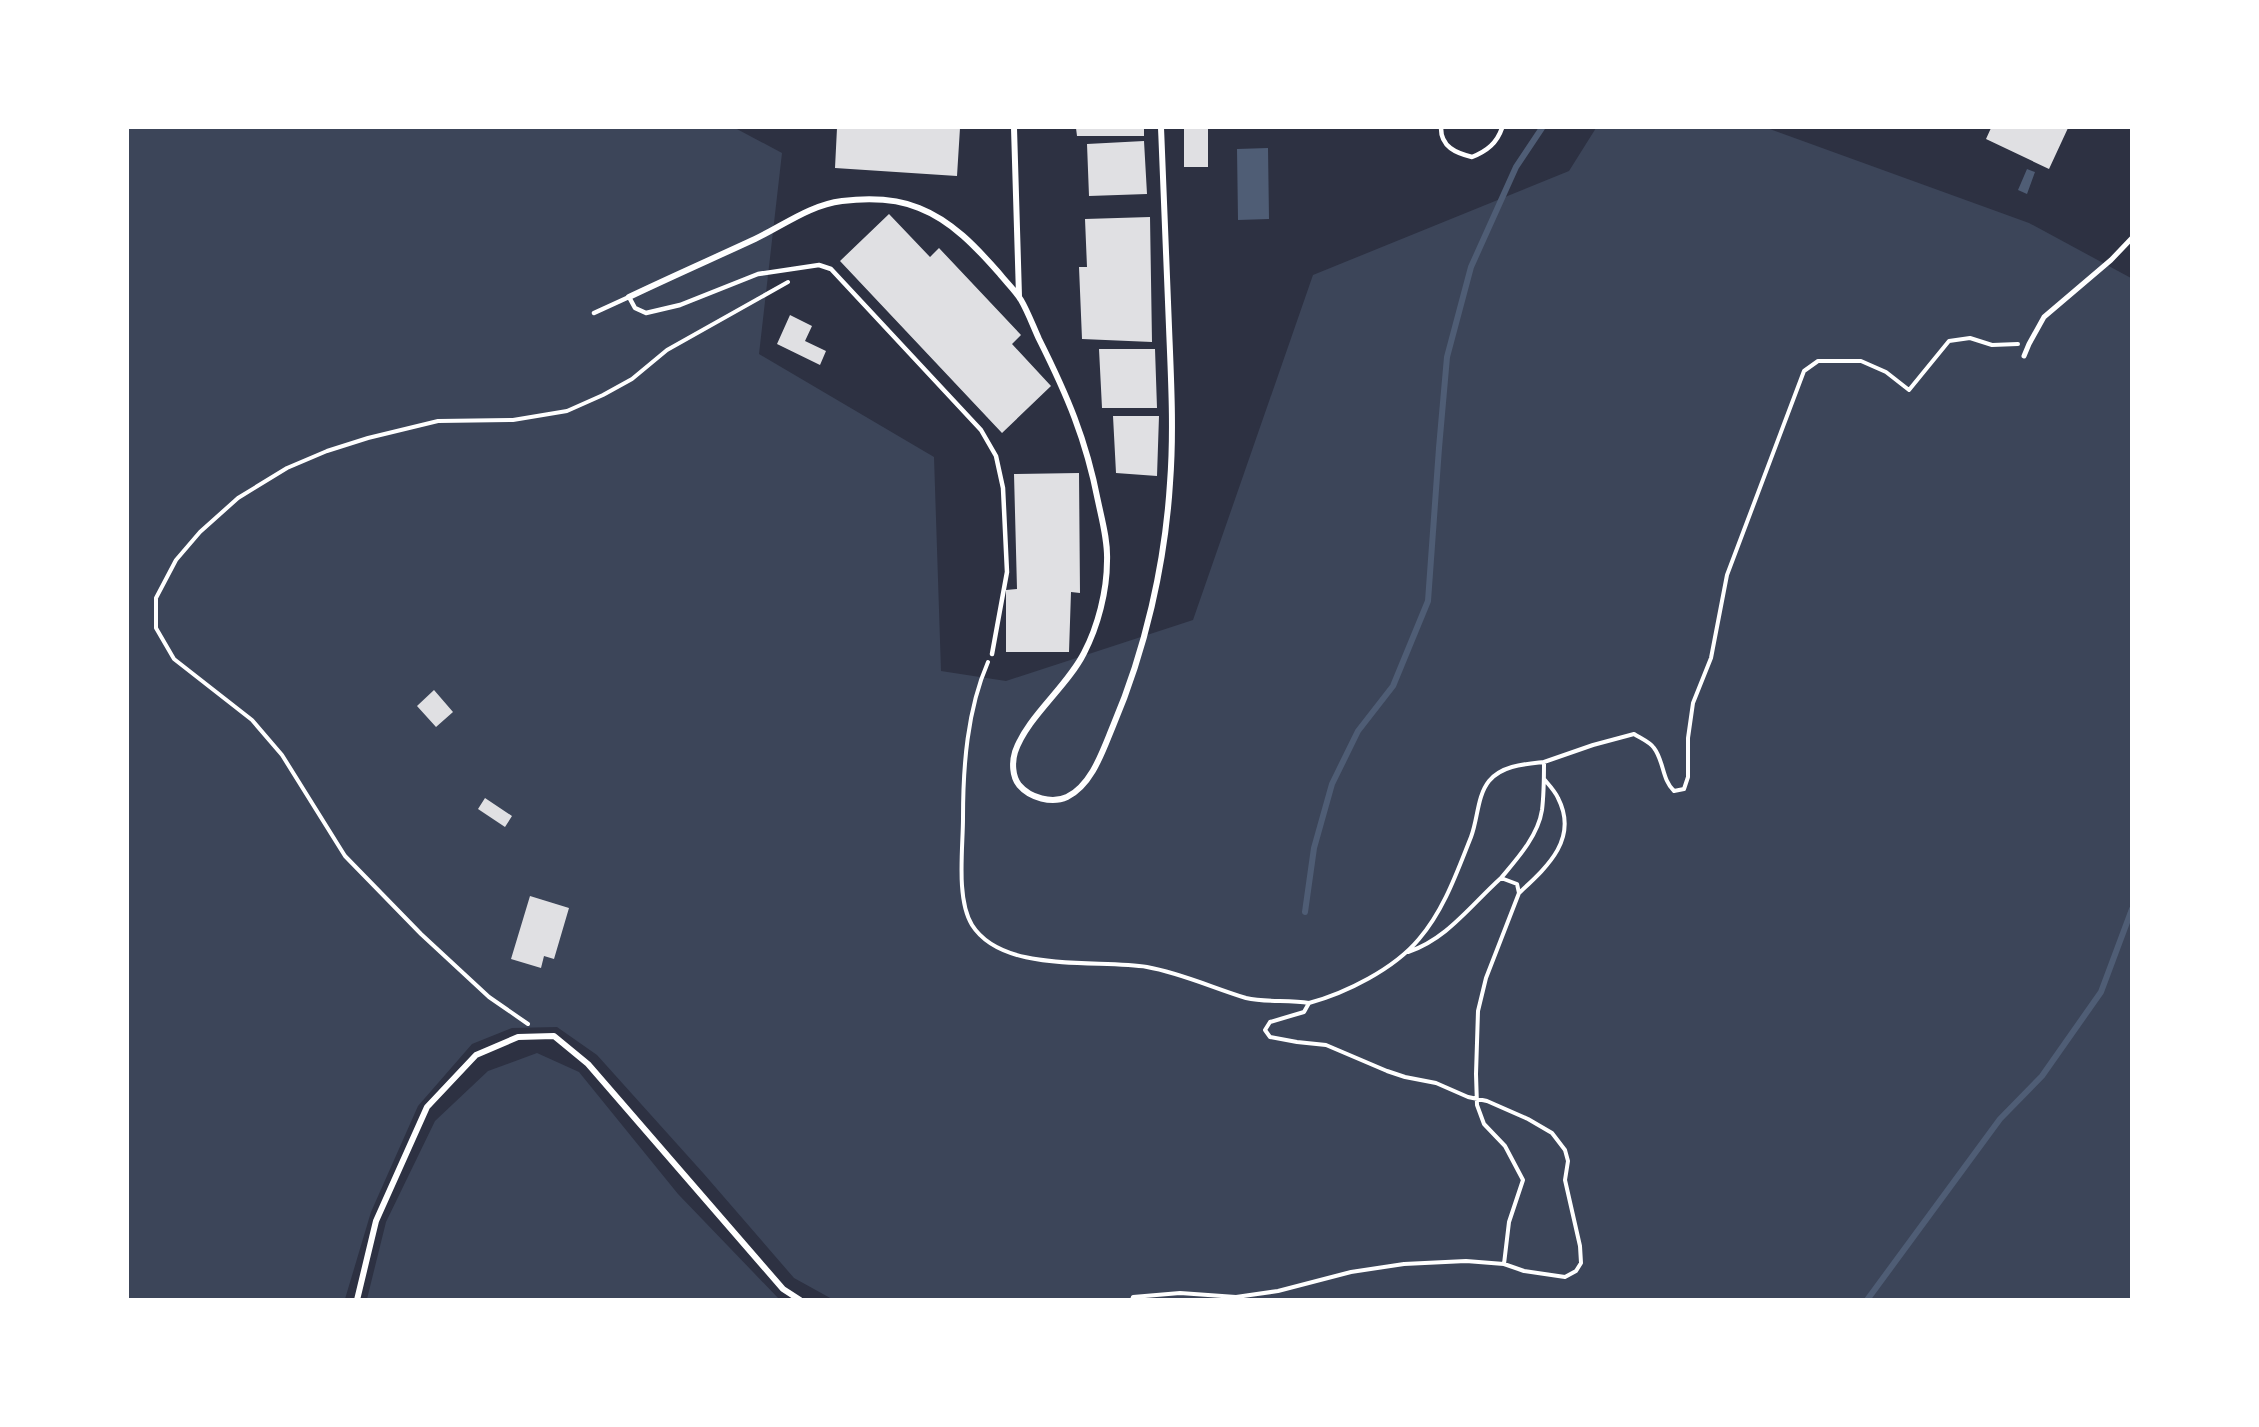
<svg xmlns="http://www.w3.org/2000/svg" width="2259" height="1427" viewBox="0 0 2259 1427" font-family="Montserrat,sans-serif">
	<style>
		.green { fill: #3c4559 }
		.water { fill: #4f5d75 }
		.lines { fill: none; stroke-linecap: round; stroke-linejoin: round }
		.stream { stroke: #4f5d75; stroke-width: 6 }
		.building { fill: #e0e0e3 }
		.path { stroke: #fff; stroke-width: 4 }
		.service { stroke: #fff; stroke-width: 4.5 }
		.pedestrian { stroke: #fff; stroke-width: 5 }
		.minor { stroke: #fff; stroke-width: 6 }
	</style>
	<rect width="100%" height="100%" fill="#2d3142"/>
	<path class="green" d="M128 128H735L782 153 759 354 934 457 941 671 1006 681 1193 620 1313 275 1569 171 1596 128H1767L2029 223 2131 278V1299H832L794 1278 704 1174 597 1055 557 1027 512 1028 472 1044 418 1106 371 1212 345 1299 128 1300Z
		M537 1053 579 1072 678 1194 779 1299H367L386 1222 435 1121 488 1071Z"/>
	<path class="water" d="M1268 148 1269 219 1238 220 1237 149Z
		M2027 169 2035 172 2027 194 2018 190Z"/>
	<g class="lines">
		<path class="stream" d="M1305 912 1314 848 1332 784 1358 731 1393 686 1428 601 1439 448 1447 357 1471 267 1516 167 1542 128
			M1867 1300 2000 1119 2042 1076 2101 992 2132 909"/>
	</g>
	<path class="building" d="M837 128H960L957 176 835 168Z
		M1076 128H1144V136H1077Z
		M1184 128H1208V167H1184Z
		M1991 128H2068L2049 169 1986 139Z
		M1144 141 1147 194 1089 196 1087 144Z
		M889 214 930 257 939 248 1021 335 1012 344 1051 386 1002 433 840 261Z
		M1150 217 1152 342 1082 339 1079 267H1087L1085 219Z
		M790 315 812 326 805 341 826 351 820 365 777 344Z
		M1099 349H1155L1157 408H1102Z
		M1113 416H1159L1157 476 1116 473Z
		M1079 473 1080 593 1071 592 1069 652H1006V590L1017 589 1014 474Z
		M434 690 453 712 436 727 417 706Z
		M485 798 512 816 505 827 478 809Z
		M530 896 569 908 554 959 544 956 541 968 511 959Z"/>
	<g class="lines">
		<path class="path" d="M988 662C967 710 963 767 963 818 963 848 956 899 972 925 1003 974 1097 959 1147 967 1181 973 1213 988 1246 998 1267 1003 1289 999 1309 1003L1304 1012 1270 1022 1265 1030 1270 1037 1297 1042 1326 1045 1387 1071 1405 1077 1436 1083 1468 1097 1487 1101 1528 1119 1552 1133 1565 1150 1568 1161 1565 1180 1580 1246 1581 1263 1576 1271 1565 1277 1524 1271 1504 1264
			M1519 893C1547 867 1579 839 1558 798 1555 791 1549 785 1544 779
			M1408 952C1447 939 1470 906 1501 878
			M1309 1003C1346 993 1394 969 1419 939 1444 910 1457 872 1471 837 1478 819 1477 796 1489 781 1502 765 1526 764 1544 762
			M528 1024 489 997 421 934 345 856 282 755 252 720 174 659 156 628V598L176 560 200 532 238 498 287 468 327 451 368 438 438 421 513 420 567 411 603 395 632 379 667 350 788 282
			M1132 1300 1133 1297 1180 1293 1236 1297 1278 1291 1351 1272 1404 1264 1466 1261 1504 1264 1509 1222 1523 1180 1505 1146 1484 1124 1477 1105 1476 1074 1478 1011 1486 978 1519 893 1517 884 1501 878C1517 859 1538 836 1542 810 1544 794 1544 778 1544 762L1593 745 1634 734C1640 738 1650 742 1654 748 1664 761 1662 780 1674 791L1684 789 1688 777V738L1693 703 1711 658 1727 575 1804 371 1818 361H1861L1886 372 1909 390 1949 341 1970 338 1992 345 2018 344"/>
		<path class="service" d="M1441 128C1441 147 1456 153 1472 157 1487 151 1497 143 1502 128
			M594 313 629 297 635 308 646 313 680 305 758 274 819 265 831 269 981 430 996 456 1003 488 1007 572 992 654"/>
		<path class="pedestrian" d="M2024 356 2029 344 2044 317 2111 260 2132 238"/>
		<path class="minor" d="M1014 128 1019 296
			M629 297C671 277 714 258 755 239 784 225 810 205 842 201 867 198 895 198 919 208 952 221 976 247 999 273 1006 282 1015 290 1021 300 1028 312 1033 326 1039 339 1067 395 1086 439 1098 501 1102 520 1108 541 1107 561 1107 591 1098 626 1084 653 1067 687 1027 717 1015 752 1012 762 1012 776 1019 785 1030 798 1052 804 1067 797 1092 785 1103 750 1113 726 1145 651 1165 564 1170 483 1174 431 1171 378 1169 327 1166 260 1164 194 1161 128
			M357 1300 376 1221 427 1107 476 1055 518 1037 554 1036 588 1064 783 1289 800 1300"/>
	</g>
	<rect width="2259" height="1427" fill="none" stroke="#ffffff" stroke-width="258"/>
</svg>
